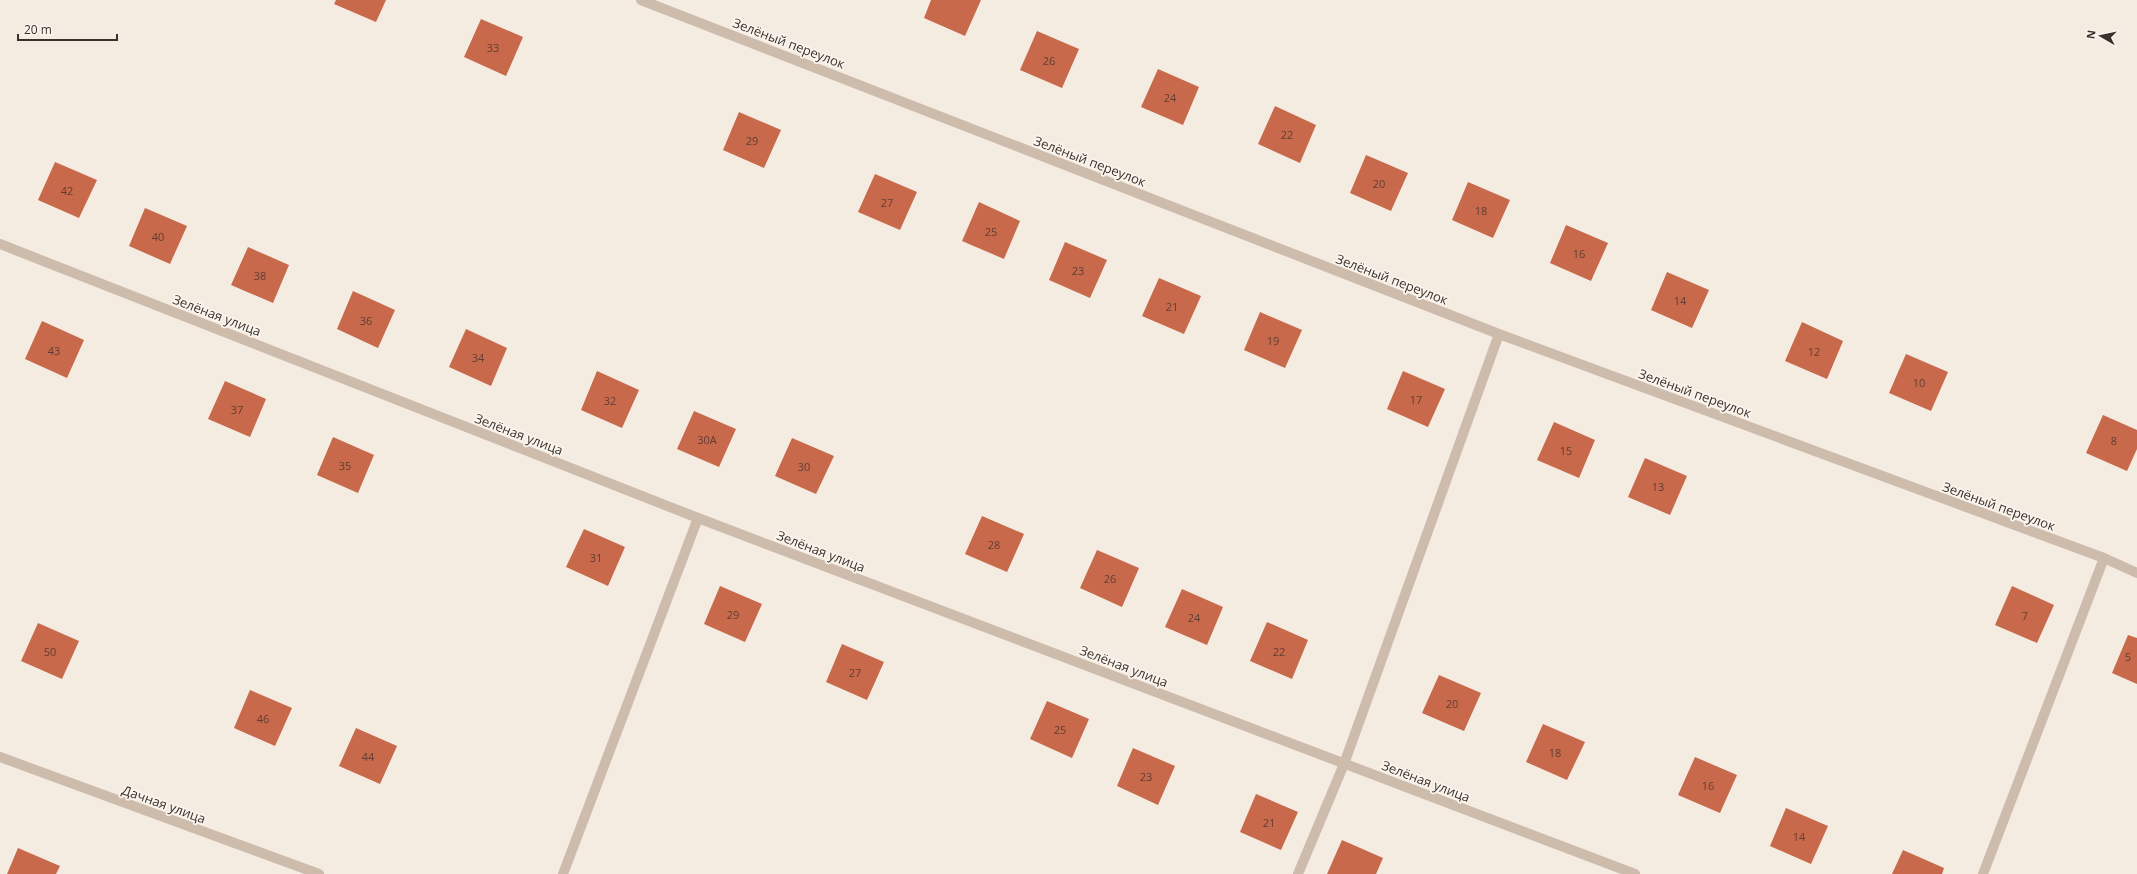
<svg xmlns="http://www.w3.org/2000/svg" width="2137" height="874" viewBox="0 0 2137 874" font-family="'Open Sans',sans-serif">
	<style>
		.building { fill: #c8694b }
		.lines { fill: none; stroke-linecap: round; stroke-linejoin: round }
		.minor { stroke: #cdbbac; stroke-width: 10 }
		.labels { text-anchor: middle; dominant-baseline: central; stroke-width: 3.5; stroke-linejoin: round; paint-order: stroke }
		.number-label { font-size: 11px; fill: #5e3e33 }
		.street-label { font-size: 13px; fill: #3b302b; stroke: #fbf5ee }
	</style>
	<rect width="100%" height="100%" fill="#f4ebe1"/>
	<path class="building" d="M336 0H386L376 22 334 4Z
		M931 0H981L965 36 924 18Z
		M481 19 523 37 506 76 464 57Z
		M1037 31 1079 49 1062 88 1020 70Z
		M1158 69 1199 87 1183 125 1141 107Z
		M1275 106 1316 125 1300 163 1258 144Z
		M739 112 781 130 764 168 723 150Z
		M1366 155 1408 173 1391 211 1350 193Z
		M55 162 97 180 79 218 38 200Z
		M875 174 917 192 900 230 858 212Z
		M1468 182 1510 200 1493 238 1452 220Z
		M979 202 1020 221 1004 259 962 241Z
		M145 208 187 226 170 264 129 246Z
		M1566 225 1608 243 1591 281 1550 263Z
		M1065 242 1107 260 1090 298 1049 280Z
		M248 247 289 265 273 303 231 285Z
		M1667 272 1709 290 1692 328 1651 310Z
		M1159 278 1201 296 1184 334 1142 316Z
		M353 291 395 310 378 348 337 329Z
		M1260 312 1302 330 1285 368 1244 350Z
		M42 321 84 340 67 378 25 359Z
		M1802 322 1843 341 1827 379 1785 361Z
		M466 329 507 348 491 386 449 367Z
		M1906 354 1948 372 1931 411 1889 393Z
		M597 371 639 390 622 428 581 410Z
		M1403 371 1445 389 1428 427 1387 409Z
		M225 381 266 399 250 437 208 419Z
		M694 411 736 429 719 467 677 449Z
		M2103 415 2137 430V449L2127 471 2086 453Z
		M1554 422 1595 440 1579 478 1537 460Z
		M333 437 374 455 358 493 317 475Z
		M792 438 834 456 816 494 775 476Z
		M1645 458 1687 476 1670 515 1628 497Z
		M982 516 1024 534 1007 572 965 554Z
		M584 529 625 547 608 586 566 567Z
		M1097 550 1139 568 1122 607 1080 588Z
		M720 586 762 604 745 642 704 624Z
		M2012 586 2054 605 2037 643 1995 625Z
		M1182 589 1223 607 1207 645 1165 627Z
		M1267 622 1308 640 1292 679 1250 661Z
		M38 623 79 641 62 679 21 661Z
		M2128 635 2137 638V684L2112 673Z
		M842 644 884 662 867 700 826 682Z
		M1439 675 1481 693 1464 731 1422 713Z
		M250 690 292 708 275 746 234 728Z
		M1047 701 1089 719 1072 758 1030 739Z
		M1543 724 1585 742 1567 780 1526 762Z
		M356 728 397 746 380 784 339 766Z
		M1133 748 1175 766 1158 805 1117 786Z
		M1695 757 1737 775 1720 813 1678 795Z
		M1256 794 1298 812 1281 850 1240 832Z
		M1786 808 1828 826 1811 864 1770 846Z
		M1342 840 1383 858 1376 874H1327Z
		M18 848 60 866 56 874H7Z
		M1903 850 1944 868 1942 874H1892Z"/>
	<g class="lines">
		<path class="minor" d="M641 0 1499 334 2104 558 2137 573
			M0 244 698 518 1635 874
			M0 757 319 874
			M563 874 698 518
			M1298 874 1344 764 1499 334
			M1983 874 2104 558"/>
	</g>
	<g class="labels">
		<g class="number-label">
			<text x="493" y="47">33</text>
			<text x="1049" y="60">26</text>
			<text x="1170" y="97">24</text>
			<text x="1287" y="134">22</text>
			<text x="752" y="140">29</text>
			<text x="1379" y="183">20</text>
			<text x="67" y="190">42</text>
			<text x="887" y="202">27</text>
			<text x="1481" y="210">18</text>
			<text x="991" y="231">25</text>
			<text x="158" y="236">40</text>
			<text x="1579" y="253">16</text>
			<text x="1078" y="270">23</text>
			<text x="260" y="275">38</text>
			<text x="1680" y="300">14</text>
			<text x="1172" y="306">21</text>
			<text x="366" y="320">36</text>
			<text x="1273" y="340">19</text>
			<text x="54" y="350">43</text>
			<text x="1814" y="351">12</text>
			<text x="478" y="357">34</text>
			<text x="1919" y="382">10</text>
			<text x="1416" y="399">17</text>
			<text x="610" y="400">32</text>
			<text x="237" y="409">37</text>
			<text x="707" y="439">30А</text>
			<text x="2114" y="440">8</text>
			<text x="1566" y="450">15</text>
			<text x="345" y="465">35</text>
			<text x="804" y="466">30</text>
			<text x="1658" y="486">13</text>
			<text x="994" y="544">28</text>
			<text x="596" y="557">31</text>
			<text x="1110" y="578">26</text>
			<text x="733" y="614">29</text>
			<text x="2025" y="615">7</text>
			<text x="1194" y="617">24</text>
			<text x="50" y="651">50</text>
			<text x="1279" y="651">22</text>
			<text x="2128" y="656">5</text>
			<text x="855" y="672">27</text>
			<text x="1452" y="703">20</text>
			<text x="263" y="718">46</text>
			<text x="1060" y="729">25</text>
			<text x="1555" y="752">18</text>
			<text x="368" y="756">44</text>
			<text x="1146" y="776">23</text>
			<text x="1708" y="785">16</text>
			<text x="1269" y="822">21</text>
			<text x="1799" y="836">14</text>
		</g>
		<g class="street-label">
			<text transform="translate(789 43) rotate(21)">Зелёный переулок</text>
			<text transform="translate(1090 161) rotate(21)">Зелёный переулок</text>
			<text transform="translate(1392 279) rotate(21)">Зелёный переулок</text>
			<text transform="translate(217 315) rotate(21)">Зелёная улица</text>
			<text transform="translate(1695 393) rotate(20)">Зелёный переулок</text>
			<text transform="translate(519 434) rotate(21)">Зелёная улица</text>
			<text transform="translate(1999 506) rotate(20)">Зелёный переулок</text>
			<text transform="translate(821 551) rotate(21)">Зелёная улица</text>
			<text transform="translate(1124 666) rotate(21)">Зелёная улица</text>
			<text transform="translate(1426 781) rotate(21)">Зелёная улица</text>
			<text transform="translate(164 804) rotate(20)">Дачная улица</text>
		</g>
	</g>
	<g transform="translate(2101 36) rotate(279)" stroke="#fbf5ee" stroke-width="3" paint-order="stroke">
	<path d="M0-3L7 15L0 10L-7 15Z" fill="#3b302b"/>
	<text y="-6" font-size="11" font-weight="bold" text-anchor="middle" fill="#3b302b">N</text>
	</g>
	<path d="M18 34v6h99v-6" fill="none" stroke="#3b302b" stroke-width="2"/>
	<text x="24" y="34" font-size="12" fill="#3b302b" stroke="#fbf5ee" stroke-width="3" paint-order="stroke">20 m</text>
</svg>
